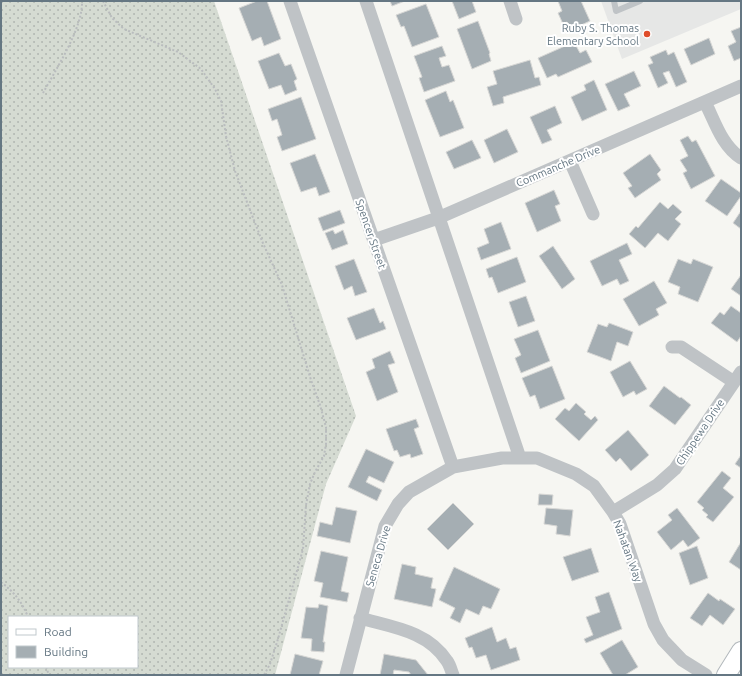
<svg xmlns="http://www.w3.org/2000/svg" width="742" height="676" viewBox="0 0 742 676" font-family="Ubuntu,sans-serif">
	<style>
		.built { fill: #e6e7e6 }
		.grass { fill: url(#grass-dots); fill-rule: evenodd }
		.building { fill: #a5aeb3; stroke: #d7d7d5 }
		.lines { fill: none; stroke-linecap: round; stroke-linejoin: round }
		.secondary-casing { stroke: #b1b7bb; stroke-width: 20 }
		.path { stroke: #b9bcbe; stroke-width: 2; stroke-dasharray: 2 2; stroke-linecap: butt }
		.lane { stroke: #bfc3c6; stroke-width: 6 }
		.street { stroke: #bfc3c6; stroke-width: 13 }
		.secondary { stroke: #fff; stroke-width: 18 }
		.poi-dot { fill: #df4c29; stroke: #fff; stroke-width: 1.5 }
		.labels { text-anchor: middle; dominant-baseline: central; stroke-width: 4; stroke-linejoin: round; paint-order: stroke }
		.poi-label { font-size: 11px; fill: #657783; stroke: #fff; text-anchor: end }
		.street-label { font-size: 11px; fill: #657783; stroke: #fff }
	</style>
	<defs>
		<pattern id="grass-dots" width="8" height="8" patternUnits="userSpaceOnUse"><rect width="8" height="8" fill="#d5dbd2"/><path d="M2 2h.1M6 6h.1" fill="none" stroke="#b0b6b0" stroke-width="1.8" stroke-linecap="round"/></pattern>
	</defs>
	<rect width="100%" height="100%" fill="#f6f6f2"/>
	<path class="built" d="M601 1H741V9L622 59Z"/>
	<path class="grass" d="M1 1H214L356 416 326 484 275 675H1ZM9 617H137V667H9Z"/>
	<path class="building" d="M257 1H267L281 39 264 46 261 37 252 41 239 8Z
		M390 1H405L392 6Z
		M452 1H472L476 12 459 19Z
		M558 1H581L590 21 570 30 567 22 563 24 558 13 562 11Z
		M426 4 439 37 412 47 404 26 401 27 396 15Z
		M478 21 490 53 489 54 491 61 472 69 457 29Z
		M741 27V58L734 61 728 46 736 42 731 31Z
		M709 38 715 54 691 65 684 49Z
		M574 42 580 53 586 50 592 62 558 77 556 74 547 78 538 58Z
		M442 46 446 56 439 58 442 67 449 65 455 81 424 92 419 78 422 77 414 56Z
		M666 50 668 55 674 52 687 82 676 87 669 71 663 73 668 83 658 88 648 65 653 63 650 57Z
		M279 53 285 66 291 64 297 79 294 81 297 90 285 95 281 85 269 89 258 61Z
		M530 60 535 78 539 77 541 85 503 97 504 103 493 106 487 87 497 84 493 71Z
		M634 71 641 86 624 94 630 106 618 111 605 84Z
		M594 80 607 110 582 121 571 97 586 90 584 85Z
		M446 91 450 102 453 100 464 128 440 137 425 100Z
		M301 97 316 139 282 151 277 137 282 135 277 119 272 121 268 109Z
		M555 106 562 123 547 130 552 140 542 144 530 117Z
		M507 129 518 152 494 163 484 140Z
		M688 136 692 142 696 140 715 176 691 189 683 173 687 171 680 160 688 156 680 140Z
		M472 140 481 158 454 169 446 152Z
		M315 154 330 192 319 196 316 187 301 192 290 163Z
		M650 154 661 170 657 174 661 180 635 198 628 188 632 186 623 173Z
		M721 179 741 193V196L727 216 705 201Z
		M554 190 560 204 555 206 561 221 537 232 525 203Z
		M660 202 668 209 673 204 682 212 675 219 681 224 668 241 658 233 645 248 629 234 636 226 638 228Z
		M340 210 345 223 323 231 318 218Z
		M741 211V229L733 223Z
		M501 222 511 249 481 260 477 248 489 243 484 229Z
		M333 230 335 234 343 230 348 244 332 250 325 233Z
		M627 243 632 254 619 260 629 281 620 285 617 279 602 286 590 261Z
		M553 246 575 279 562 289 539 256Z
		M517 257 526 282 498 293 492 277 489 278 486 269Z
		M354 259 367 292 355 296 352 286 344 290 335 266Z
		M678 259 691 264 693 259 713 267 698 302 678 294 680 287 668 282Z
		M741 275V296L731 289Z
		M654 281 667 303 656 309 659 315 639 326 623 299Z
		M526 296 535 321 518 327 509 302Z
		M731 306 741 313V336L737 342 711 323 720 312 724 315Z
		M374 308 380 323 383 321 386 329 356 340 347 318Z
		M609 323 633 332 628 346 617 342 611 361 587 352 598 324 607 327Z
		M538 330 550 361 521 373 515 358 521 355 514 339Z
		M390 351 395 363 388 365 398 392 377 401 366 372 375 368 372 359Z
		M630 361 647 389 636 395 634 391 623 397 610 372Z
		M552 366 565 399 540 409 535 395 530 397 522 378Z
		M664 386 680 398 681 397 691 405 675 425 649 406Z
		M576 403 586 412 584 414 591 420 595 416 598 420 579 441 555 419 565 408 569 411Z
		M416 419 419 427 414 429 423 454 411 458 410 454 400 457 397 450 394 451 386 429Z
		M628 430 649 455 631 471 620 458 616 462 605 450Z
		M366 449 394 462 384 483 369 476 366 482 382 490 377 501 348 487Z
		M741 455V468L735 464Z
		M722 471 731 478 723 488 734 497 713 522 706 517 708 515 702 510 704 508 697 502Z
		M539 494 553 495 552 505H538Z
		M453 503 474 524 448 550 427 529Z
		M336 507 357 511 350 543 317 536 320 522 332 525Z
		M546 508 573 510 570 536 556 534 557 526 544 524Z
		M677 508 700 538 688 547 683 540 671 550 657 532 672 520 668 515Z
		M741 542V570L729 562Z
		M697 546 708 578 690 585 679 553Z
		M591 548 599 572 572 581 563 557Z
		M321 551 348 557 341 591 349 593 347 602 320 597 323 583 314 581Z
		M402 564 416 567 415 574 433 578 431 588 436 589 432 607 394 599Z
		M454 567 500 589 491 609 483 606 479 615 466 609 460 623 450 618 455 608 439 600Z
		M609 592 622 629 586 643 584 639 593 635 586 617 600 612 595 597Z
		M708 593 719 601 720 599 735 609 723 625 710 615 702 626 690 618Z
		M319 604 328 606 323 642H325L324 652 311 651 312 639 301 638 306 607 318 608Z
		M492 627 497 642 506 638 510 649 516 647 520 660 491 670 486 655 476 658 472 647 469 648 465 638Z
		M622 640 638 667 625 675H613L600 653Z
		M295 654 323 661 319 675H290Z
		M384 654 416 660 428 675H411L409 672 394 670 393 675H380Z"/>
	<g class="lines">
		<g class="secondary-casing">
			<path id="secondary" d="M726 675 741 651"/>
		</g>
		<path class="path" d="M103 1 112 18 124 29 178 52 201 69 215 89 221 101 226 136 235 171 262 241 282 285 311 380 320 405 326 427V444L324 456 315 472 310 484 306 505 303 549 278 639 270 664 264 675
			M43 93C56 69 83 28 82 1
			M1 582C14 592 22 602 28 617
			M46 667 49 675"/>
		<path class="lane" d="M614 1 616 11 640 1"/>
		<path class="street" d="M290 1 453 467
			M366 1 520 458
			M510 1 516 19
			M705 102C715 122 722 146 741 158
			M570 161 593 214
			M374 240 438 218 741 86
			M672 347H681L734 382
			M613 512 657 485 675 469 741 372
			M360 618C392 627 428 631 447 661 450 665 451 670 453 675
			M346 675 385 526 398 504 409 492 453 467 502 458H537L576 474 594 486 613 512 620 524 654 624 663 640 682 660 706 675"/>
		<use href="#secondary" class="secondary"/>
	</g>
	<circle class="poi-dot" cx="647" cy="34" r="4"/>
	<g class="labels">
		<g class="poi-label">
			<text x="639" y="28">Ruby S. Thomas<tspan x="639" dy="13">Elementary School</tspan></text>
		</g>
		<g class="street-label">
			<text transform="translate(558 166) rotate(-23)">Commanche Drive</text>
			<text transform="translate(371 234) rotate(71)">Spencer Street</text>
			<text transform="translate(700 432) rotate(-56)">Chippewa Drive</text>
			<text transform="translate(628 551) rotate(70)">Nahatan Way</text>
			<text transform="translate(378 556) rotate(-74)">Seneca Drive</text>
		</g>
	</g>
	<rect width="742" height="676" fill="none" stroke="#657783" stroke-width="4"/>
	<rect x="8" y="616" width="130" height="52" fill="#ffffff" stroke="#c1c9cd"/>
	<rect x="16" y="629" width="20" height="6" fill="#ffffff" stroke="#c1c9cd"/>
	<text x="44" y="636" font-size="12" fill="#657783">Road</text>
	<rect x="16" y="646" width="20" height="12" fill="#a5aeb3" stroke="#c1c9cd"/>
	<text x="44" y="656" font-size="12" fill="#657783">Building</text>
</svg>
